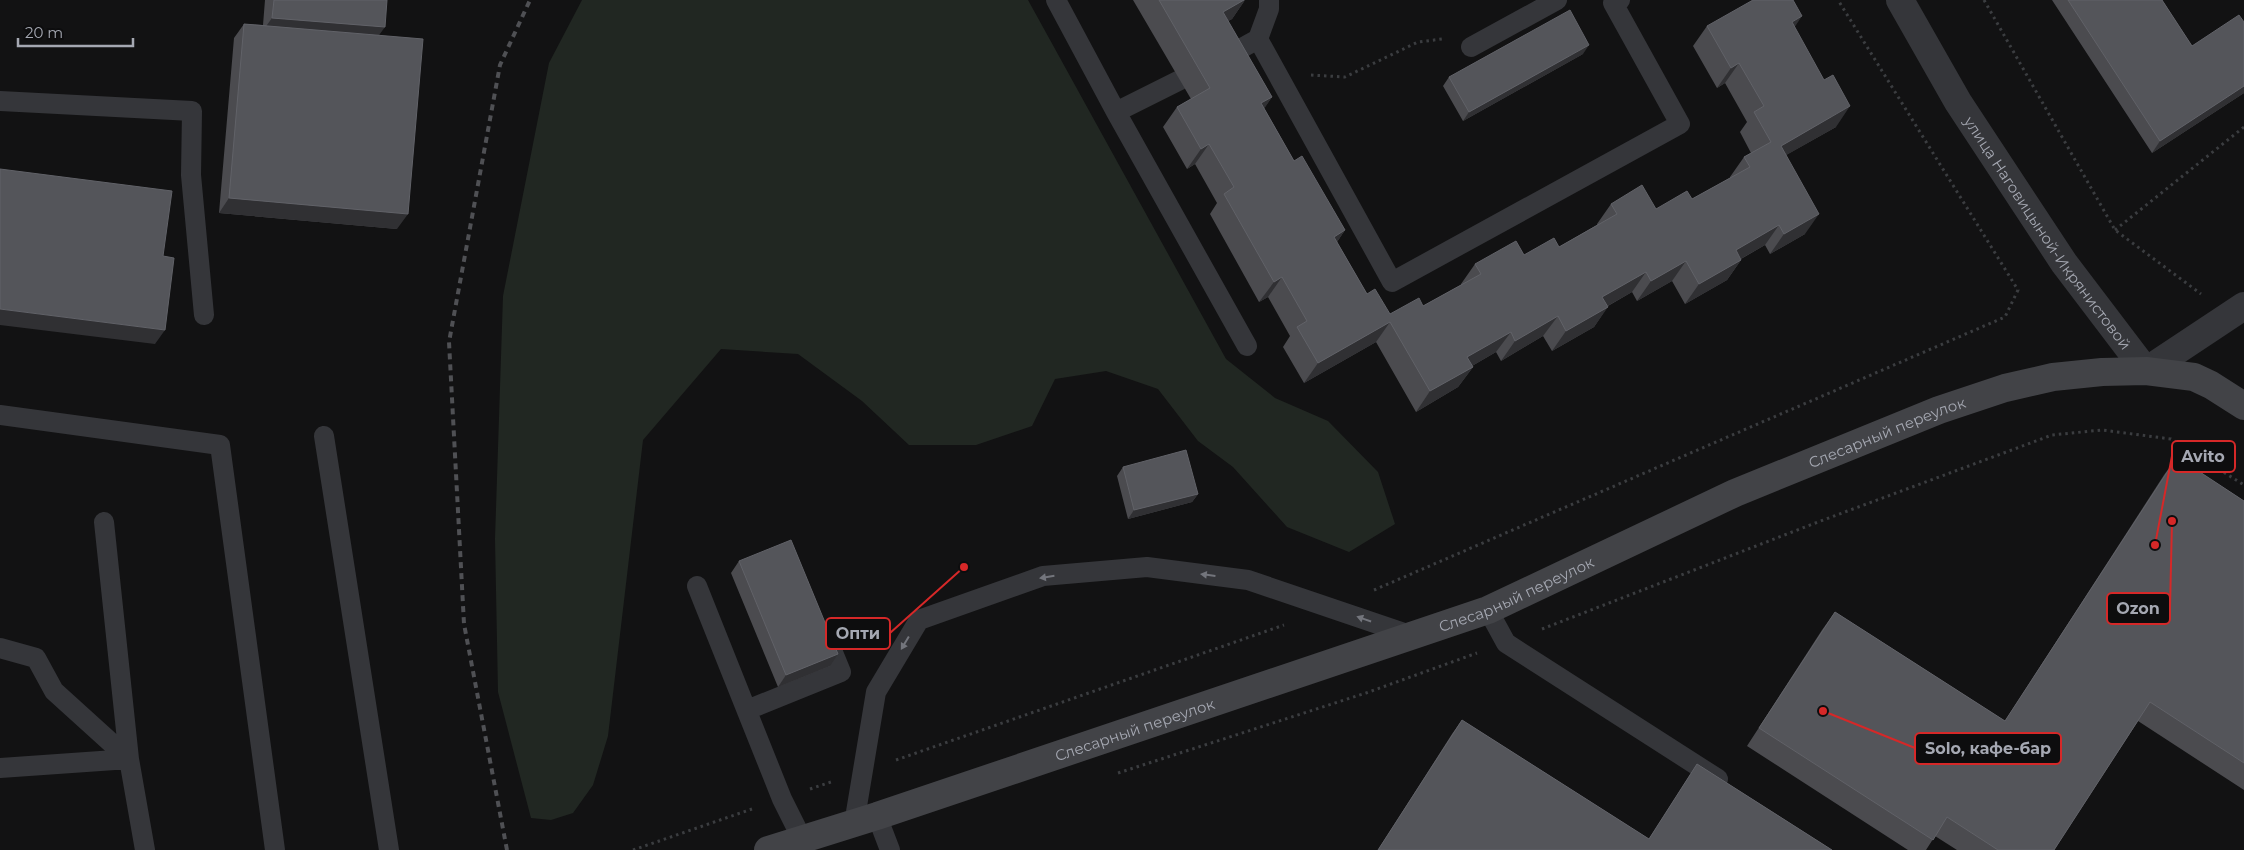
<svg xmlns="http://www.w3.org/2000/svg" width="2244" height="850" viewBox="0 0 2244 850" font-family="Montserrat,sans-serif">
	<style>
		.green { fill: #212722 }
		.lines { fill: none; stroke-linecap: round; stroke-linejoin: round }
		.path { stroke: #3b3d40; stroke-width: 3; stroke-dasharray: 2.5 4; stroke-linecap: butt }
		.service { stroke: #35363a; stroke-width: 20 }
		.minor { stroke: #35363a; stroke-width: 28 }
		.tertiary { stroke: #35363a; stroke-width: 28 }
		.secondary { stroke: #424347; stroke-width: 28 }
		.rail { stroke: #4f5054; stroke-width: 4; stroke-dasharray: 6 5; stroke-linecap: butt }
		.wall { fill: #4b4b4f }
		.shaded-wall { fill: #303033 }
		.building { fill: #54555a; stroke: #616268 }
		.oneway { fill: #73757c }
		.labels { text-anchor: middle; dominant-baseline: central; stroke-width: 4; stroke-linejoin: round; paint-order: stroke }
		.street-label { font-size: 15px; fill: #a5a8b2; stroke: #0d0d0e }
		.leader { fill: none; stroke: #d62828; stroke-width: 2 }
		.callout-dot { fill: #d62828; stroke: #0d0d0e; stroke-width: 2 }
		.callout { fill: #0d0d0e; stroke: #d62828; stroke-width: 2 }
		.callout-label { font-size: 16px; text-anchor: middle; font-weight: bold; fill: #a5a8b2 }
	</style>
	<rect width="100%" height="100%" fill="#121213"/>
	<path class="green" d="M582 0H1028L1226 359 1275 398 1328 421 1378 472 1395 524 1349 552 1287 527 1233 467 1198 441 1158 389 1106 371 1055 379 1032 426 976 445H909L862 401 798 354 721 349 643 440 608 736 593 785 573 813 551 820 531 818 498 692 495 539 503 296 549 63Z"/>
	<g class="lines">
		<path class="path" d="M1984 0 2115 230 2201 294
			M1311 75 1345 77 1418 42 1442 39
			M2115 230 2244 127
			M1374 590 2005 317 2018 290 1838 0
			M1542 629 1818 522 2052 435 2102 430 2171 439 2244 485
			M896 760 1284 625
			M1118 773 1366 693 1477 653
			M810 789 831 782
			M633 850 752 809"/>
		<path class="service" d="M1056 0 1116 112 1247 346
			M1258 39 1269 9V0
			M1471 47 1557 0
			M1224 58 1258 39 1392 282 1680 124 1613 3 1620 0
			M0 101 192 111 191 175 204 315
			M1116 112 1180 80
			M0 415 220 445 275 850
			M324 436 389 850
			M697 586 782 799 802 839
			M1488 610 1506 643 1718 779
			M0 648 36 658 54 691 129 759 145 850
			M747 710 841 672 825 633
			M0 768 129 759 104 522
			M877 816 890 850
			M854 824 876 692 919 620 1043 576 1147 567 1248 580 1410 635"/>
		<path class="minor" d="M2146 371 2244 306"/>
		<path class="tertiary" id="s1" d="M1900 0 1958 102 2064 263 2146 371"/>
		<path class="secondary" id="s2" d="M768 850 877 816 1488 610 1735 493 1939 410 2005 388 2053 377 2102 372 2146 371 2194 377 2211 385 2244 406"/>
		<path class="rail" d="M507 850 464 624 449 342 500 65 530 0"/>
	</g>
	<path class="wall" d="M265 0H387L379 35 397 229 219 213 234 38 244 24 263 25Z
		M1133 0H1245L1232 19 1228 21 1272 97 1264 108 1294 161 1345 230 1337 242 1367 294 1390 314 1423 306 1461 285V284L1475 264 1524 255 1559 247 1597 225V224L1611 204 1656 209 1692 199 1730 178V177L1744 157 1751 153 1740 132 1747 122 1725 83 1717 88 1693 46 1707 26 1794 27 1836 127 1786 155 1805 234 1770 254 1765 245 1741 259V260L1727 280 1685 304 1672 281 1637 301 1632 292 1608 306 1594 327 1552 351 1543 336 1501 361 1496 352 1472 366 1473 367 1458 387 1416 412 1376 342 1304 383 1283 347 1290 336 1268 297 1259 302 1210 214 1217 203 1195 164 1187 169 1163 127 1177 107 1191 99Z
		M2052 0H2162L2192 46 2244 22V93L2152 153Z
		M1583 54 1463 121 1443 86 1449 77Z
		M2177 457 2244 501V790L2138 721 2054 850H1957L1935 836 1926 850H1908L1747 746 1822 630 1835 612 2005 721 2164 475Z
		M1123 467 1198 494 1192 502 1128 519 1117 476Z
		M739 561 830 666 778 687 731 573Z
		M1462 720 1649 839 1697 764 1832 850H1378L1452 734Z"/>
	<path class="shaded-wall" d="M1244 0H1245L1232 19 1209 32 1223 12Z
		M1802 16 1788 37 1792 22Z
		M272 18 385 27 374 42 262 32Z
		M1589 45 1583 54 1463 121 1469 112Z
		M1739 63 1725 83 1717 88 1731 68Z
		M2244 86V93L2152 153 2160 141Z
		M1272 97 1258 118 1261 103Z
		M1850 106 1836 127 1767 166 1781 146Z
		M1209 144 1195 164 1187 169 1201 149Z
		M229 198 408 214 397 229 219 213Z
		M1819 214 1805 234 1770 254 1784 234Z
		M1779 225 1765 245 1721 270 1736 250Z
		M1345 230 1331 251 1334 237Z
		M1741 260 1727 280 1685 304 1699 284Z
		M1686 261 1672 281 1637 301 1651 281Z
		M1646 272 1632 292 1588 317 1602 297Z
		M1282 277 1268 297 1259 302 1274 282Z
		M1608 307 1594 327 1552 351 1566 331Z
		M0 309 165 330 155 344 0 325Z
		M1558 316 1543 336 1501 361 1515 341Z
		M1390 322 1376 342 1304 383 1318 363Z
		M1511 332 1496 352 1453 377 1467 357Z
		M1473 367 1458 387 1416 412 1430 391Z
		M1198 494 1192 502 1128 519 1134 510Z
		M838 654 830 666 778 687 786 675Z"/>
	<path class="building" d="M274 0H387L385 27 272 18Z
		M1159 0H1244L1223 12 1272 97 1261 103 1294 161 1302 156 1345 230 1334 237 1367 294 1375 289 1390 314 1419 298 1423 306 1481 274 1475 264 1516 241 1524 255 1554 238 1559 247 1617 214 1611 204 1642 185 1656 209 1687 191 1692 199 1750 167 1744 157 1771 142 1754 112 1764 106 1739 63 1731 68 1707 26 1753 0H1793L1802 16 1792 22 1824 80 1833 75 1850 106 1781 146 1819 214 1784 234 1779 225 1736 250 1741 260 1699 284 1686 261 1651 281 1646 272 1602 297 1608 307 1566 331 1558 316 1515 341 1511 332 1467 357 1473 367 1430 391 1390 322 1318 363 1297 327 1307 321 1282 277 1274 282 1224 194 1234 187 1209 144 1201 149 1177 107 1210 88Z
		M2068 0H2162L2192 46 2239 15 2244 22V86L2160 141Z
		M1570 10 1589 45 1469 112 1449 77Z
		M244 24 423 39 408 214 229 198Z
		M0 169 172 191 163 256 174 258 165 330 0 309Z
		M1186 450 1198 494 1134 510 1123 467Z
		M2177 457 2244 501V763L2150 702 2054 850H1998L1947 817 1933 840 1759 728 1835 612 2005 721Z
		M791 540 838 654 786 675 739 561Z
		M1462 720 1649 839 1697 764 1832 850H1378Z"/>
	<defs><path id="oneway-solid" d="M-6-.8H1V-3.2L6.5 0L1 3.2V.8H-6Z" transform="scale(1.25)"/></defs>
	<g class="oneway">
		<use href="#oneway-solid" transform="translate(1208 575) rotate(-173)"/>
		<use href="#oneway-solid" transform="translate(1047 577) rotate(171)"/>
		<use href="#oneway-solid" transform="translate(1364 619) rotate(-161)"/>
		<use href="#oneway-solid" transform="translate(905 643) rotate(121)"/>
	</g>
	<g class="labels">
		<g class="street-label">
			<text stroke="none"><textPath href="#s1" startOffset="276">улица Наговицыной-Икрянистовой</textPath></text>
			<text stroke="none"><textPath href="#s2" startOffset="1196">Слесарный переулок</textPath></text>
			<text stroke="none"><textPath href="#s2" startOffset="791">Слесарный переулок</textPath></text>
			<text stroke="none"><textPath href="#s2" startOffset="386">Слесарный переулок</textPath></text>
		</g>
	</g>
	<path class="leader" d="M2155 545L2172 456M2172 521L2170 608M964 567L890 633M1823 711L1915 748"/>
	<g class="callout-dot">
		<circle cx="2155" cy="545" r="5"/>
		<circle cx="2172" cy="521" r="5"/>
		<circle cx="964" cy="567" r="5"/>
		<circle cx="1823" cy="711" r="5"/>
	</g>
	<g class="callout">
		<rect x="2172" y="441" width="63" height="31" rx="5"/>
		<rect x="2107" y="593" width="63" height="31" rx="5"/>
		<rect x="826" y="618" width="64" height="31" rx="5"/>
		<rect x="1915" y="733" width="146" height="31" rx="5"/>
	</g>
	<g class="callout-label">
		<text x="2203" y="462">Avito</text>
		<text x="2138" y="614">Ozon</text>
		<text x="858" y="639">Опти</text>
		<text x="1988" y="754">Solo, кафе-бар</text>
	</g>
	<path d="M18 38v8h115v-8" fill="none" stroke="#a5a8b2" stroke-width="2.5"/>
	<text x="25" y="38" font-size="15" fill="#a5a8b2" stroke="#0d0d0e" stroke-width="4" paint-order="stroke">20 m</text>
</svg>
